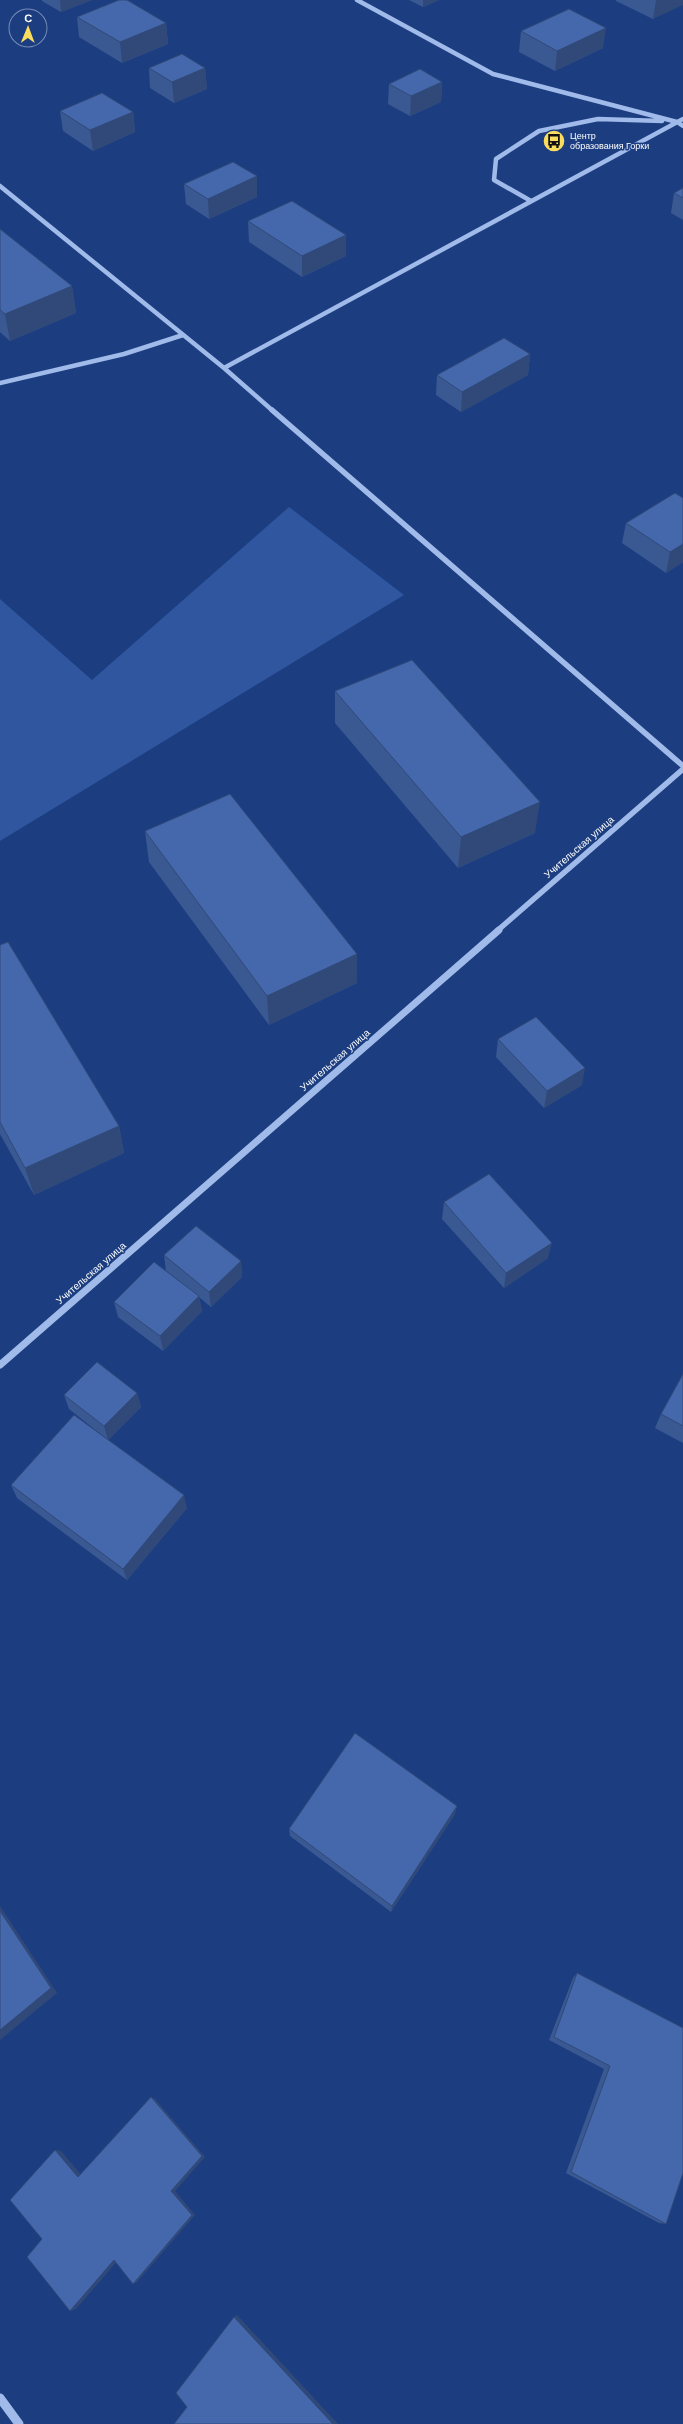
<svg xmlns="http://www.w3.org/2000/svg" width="683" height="2424" viewBox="0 0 683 2424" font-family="'DM Sans',sans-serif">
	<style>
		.green { fill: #2f569f }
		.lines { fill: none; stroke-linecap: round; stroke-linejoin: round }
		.minor-far3 { stroke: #a0baea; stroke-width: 4.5 }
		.minor-far2 { stroke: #a0baea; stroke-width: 5.5 }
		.minor-far1 { stroke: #a0baea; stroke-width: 7 }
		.minor { stroke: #a0baea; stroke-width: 9 }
		.wall { fill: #3a5993 }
		.shaded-wall { fill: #304978 }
		.building { fill: #4468ab; stroke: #304978 }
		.labels { text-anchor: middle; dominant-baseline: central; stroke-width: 3; stroke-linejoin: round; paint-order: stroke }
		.far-poi-label { font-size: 9px; fill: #fff; stroke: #1c3e81; text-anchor: start }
		.street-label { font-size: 10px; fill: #fff; stroke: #1c3e81 }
	</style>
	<rect width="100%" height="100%" fill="#1c3e81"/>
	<path class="green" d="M289 507 404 595 0 841V599L92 680Z"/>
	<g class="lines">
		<path class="minor-far3" d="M357 0 493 74 677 122 683 126
			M0 186 224 368 273 411
			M531 201 494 180 496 159 539 131 598 119 662 121
			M224 368 683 119
			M0 383 124 354 183 335"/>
		<path class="minor-far2" d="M272 410 683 766
			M497 931 683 769"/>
		<path class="minor-far1" d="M0 1365 499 930"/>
		<path class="minor" d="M0 2398 19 2424"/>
	</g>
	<path class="wall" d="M42 0H92L61 12 42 1Z
		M409 0H439L423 7Z
		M616 0H683L653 19 616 1Z
		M77 17 166 23 168 44 122 63 79 37Z
		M521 31 603 48 555 71 519 52Z
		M149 68H205L207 89 174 103 150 88Z
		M442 82 441 102 410 116 388 104 389 84Z
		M60 111 133 112 135 132 93 151 63 131Z
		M257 176V197L209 219 186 204 184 184Z
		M683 188V220L671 213 674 193Z
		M248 221 346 235V256L302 277 249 242Z
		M0 229 72 286 76 313 10 341 0 332Z
		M530 354 528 375 461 412 436 395 437 375Z
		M683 498V562L666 573 622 543 626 523Z
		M335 691 535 833 458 868 335 723Z
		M145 831 357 983 269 1025 149 862Z
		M0 945 119 1126 124 1153 34 1195 0 1134Z
		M498 1039 582 1085 544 1108 496 1057Z
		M444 1202 548 1258 504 1288 442 1219Z
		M164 1255 241 1261 242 1277 211 1307 199 1297 202 1311 163 1351 118 1317 114 1302 177 1279 166 1271Z
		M683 1374V1443L655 1428 661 1414Z
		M137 1393 141 1407 108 1440 69 1409 64 1395Z
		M11 1485 187 1508 127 1580 17 1498Z
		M455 1814 391 1912 290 1836 289 1829Z
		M577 1973 666 2224 659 2223 566 2173 604 2069 549 2040 573 1978Z"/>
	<path class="shaded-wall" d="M60 0H92L61 12Z
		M423 0H439L423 7Z
		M656 0H683V5L653 19Z
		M166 23 168 44 122 63 120 42Z
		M606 28 603 48 555 71 557 51Z
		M205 68 207 89 174 103 172 82Z
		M442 82 441 102 410 116 411 96Z
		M133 112 135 132 93 151 90 130Z
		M257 176V197L209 219 208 199Z
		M346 235V256L302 277V256Z
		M72 286 76 313 10 341 5 314Z
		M530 354 528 375 461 412 462 392Z
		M683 544V562L666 573 670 552Z
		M540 802 535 833 458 868 461 837Z
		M357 954V983L269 1025 267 996Z
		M585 1068 582 1085 544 1108 547 1091Z
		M119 1126 124 1153 34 1195 25 1168Z
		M552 1243 548 1258 504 1288 506 1273Z
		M241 1261 242 1277 211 1307 209 1292Z
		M199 1296 202 1311 163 1351 160 1336Z
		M137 1393 141 1407 108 1440 104 1426Z
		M184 1495 187 1508 127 1580 123 1569Z
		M457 1806 455 1814 391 1912 392 1906Z
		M0 1906 57 1993 0 2040Z
		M151 2097 155 2099 205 2157 175 2191 195 2215 137 2282 133 2284 171 2191Z
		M55 2150 61 2151 84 2178 78 2177Z
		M119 2259 76 2309 70 2311 114 2260Z
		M237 2315 338 2424H333L234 2317Z"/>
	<path class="building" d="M119 0H127L166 23 120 42 77 17Z
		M569 9 606 28 557 51 521 31Z
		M182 54 205 68 172 82 149 68Z
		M420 69 442 82 411 96 389 84Z
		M102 93 133 112 90 130 60 111Z
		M233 162 257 176 208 199 184 184Z
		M683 188V198L674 193Z
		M292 201 346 235 302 256 248 221Z
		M0 229 72 286 5 314 0 310Z
		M504 338 530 354 462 392 437 375Z
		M675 493 683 498V544L670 552 626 523Z
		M412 660 540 802 461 837 335 691Z
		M230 794 357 954 267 996 145 831Z
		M8 942 119 1126 25 1168 0 1122V945Z
		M536 1017 585 1068 547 1091 498 1039Z
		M489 1174 552 1243 506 1273 444 1202Z
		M196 1226 241 1261 209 1292 164 1255Z
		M154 1262 199 1296 160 1336 114 1302Z
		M97 1362 137 1393 104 1426 64 1395Z
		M683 1374V1426L661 1414Z
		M74 1415 184 1495 123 1569 11 1485Z
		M355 1733 457 1806 392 1906 289 1829Z
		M0 1911 51 1988 0 2030Z
		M577 1973 683 2028V2173L666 2224 571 2172 610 2066 554 2037Z
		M151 2097 202 2156 171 2191 192 2215 133 2284 114 2260 70 2311 27 2257 42 2239 10 2200 55 2150 78 2177Z
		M234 2317 333 2424H174L187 2407 176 2393Z"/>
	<defs>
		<g id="bus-disc" transform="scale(1.15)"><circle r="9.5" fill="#fadd5e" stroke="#1c3e81"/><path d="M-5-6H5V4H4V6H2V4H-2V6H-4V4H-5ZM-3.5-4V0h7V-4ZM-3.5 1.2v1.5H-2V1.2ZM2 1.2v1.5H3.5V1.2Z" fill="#111"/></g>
	</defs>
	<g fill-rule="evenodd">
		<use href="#bus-disc" x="554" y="141"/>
	</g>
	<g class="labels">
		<g class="far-poi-label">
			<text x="570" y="136">Центр<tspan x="570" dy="10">образования Горки</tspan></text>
		</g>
		<g class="street-label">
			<text transform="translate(579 847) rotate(-41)">Учительская улица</text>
			<text transform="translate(335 1060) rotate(-41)">Учительская улица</text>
			<text transform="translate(91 1273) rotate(-41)">Учительская улица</text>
		</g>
	</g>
	<g transform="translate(28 28) rotate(1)"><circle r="19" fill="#1c3e81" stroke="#778bb3"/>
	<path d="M0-3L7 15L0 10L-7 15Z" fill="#fadd5e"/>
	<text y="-6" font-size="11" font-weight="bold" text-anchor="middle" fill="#ffffff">С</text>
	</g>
</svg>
